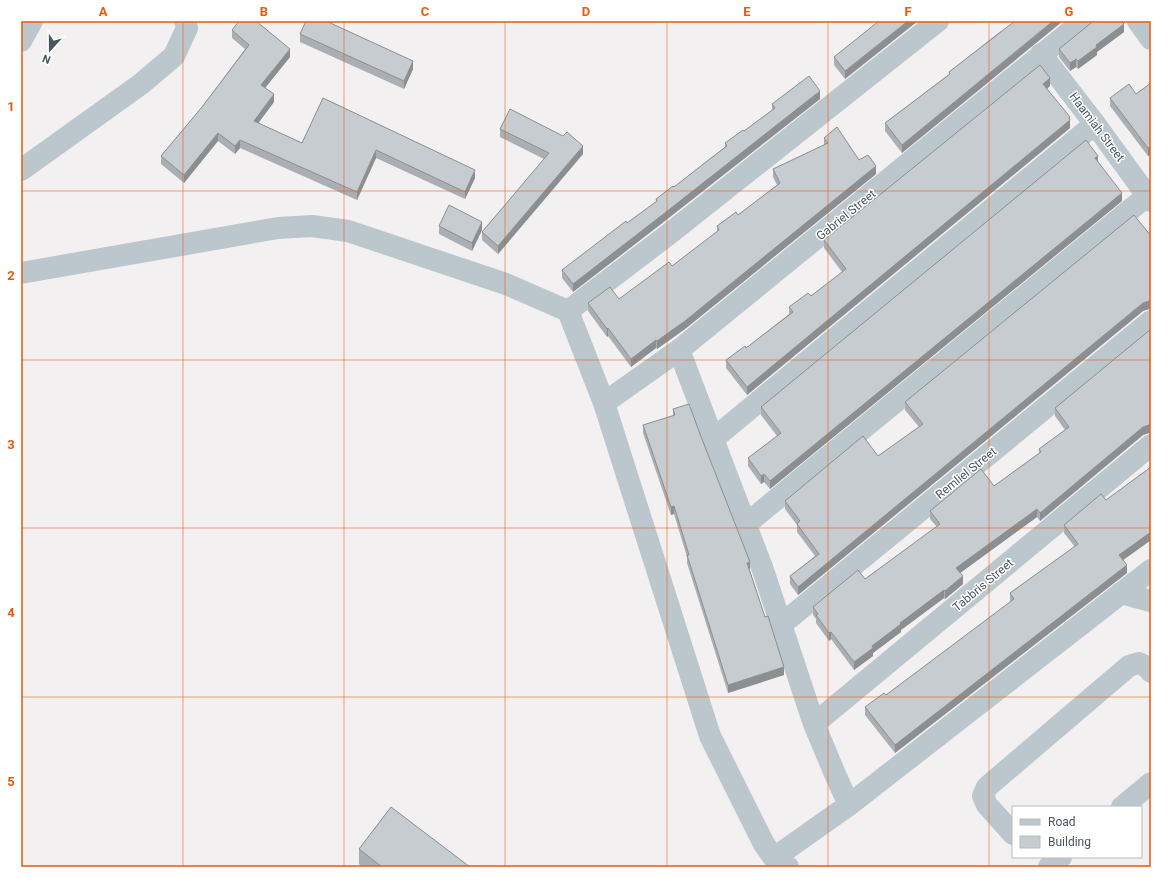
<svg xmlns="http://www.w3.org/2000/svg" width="1172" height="888" viewBox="0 0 1172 888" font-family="Roboto,sans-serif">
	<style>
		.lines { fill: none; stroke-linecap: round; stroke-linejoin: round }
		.minor { stroke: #bcc7cd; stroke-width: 22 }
		.tertiary { stroke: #bcc7cd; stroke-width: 22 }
		.wall { fill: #abafb3 }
		.shaded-wall { fill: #8b8f92 }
		.building { fill: #c7ccd0; stroke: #8b8f92 }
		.grid { fill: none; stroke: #e8590c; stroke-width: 1; stroke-opacity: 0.55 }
		.labels { text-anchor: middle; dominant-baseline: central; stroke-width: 3; stroke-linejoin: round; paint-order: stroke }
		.street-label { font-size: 12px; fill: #48575d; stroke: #fff }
		.neatline { fill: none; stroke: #e8590c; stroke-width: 1.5 }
		.grid-label { font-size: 13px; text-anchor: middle; font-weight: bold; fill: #e8590c }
	</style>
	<rect width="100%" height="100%" fill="#f3f0f1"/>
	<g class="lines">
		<path class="minor" d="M1138 21 1151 39
			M21 41 32 21
			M1041 54 1095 124 1151 201
			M21 170 141 84 174 56 187 28 185 21
			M568 311 669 234 938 21
			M679 350 763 570 814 724 835 774 849 805 1151 570
			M604 403 679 350 1083 21
			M712 440 1095 124
			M745 525 1147 196
			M1121 593 1151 601
			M782 624 1151 321
			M814 724 1151 445
			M1122 807 1151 783
			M1013 834 987 805 983 796 987 787 1129 666 1139 663 1147 667 1151 672
			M774 858 849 805
			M1049 867 1061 857"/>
		<path class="tertiary" d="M21 273 278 228 312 226 348 231 506 284 568 311 604 403 710 736 764 844 774 858 788 867"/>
	</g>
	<path class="wall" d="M879 21 845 79 834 65V57Z
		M1091 23 1124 32 1097 52V55L1078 69 1076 67 1070 71 1059 57V49Z
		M232 30 290 57 265 88 274 102 258 123 302 143 323 98 475 178 465 199 376 158 357 200 240 148 235 154 218 141 184 183 161 164V156L202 107 245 49 232 38Z
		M1002 30 902 153 885 131V123L949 74V72Z
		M300 34 413 69 404 89 300 42Z
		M1151 83V157L1150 155 1148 156 1110 106V98L1136 94Z
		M1050 86 1047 89 1070 119V128L747 395 726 368V360L746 348 789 314V307L811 296 842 272 824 248V240Z
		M820 99 661 224 573 292 562 278V270L627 223 656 202V199L674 187 725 147V143L744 131 772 110V104Z
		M500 129 583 154 498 254 482 240V232L544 159 500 137Z
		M824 138 859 160 876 174 685 329 657 349 656 348 631 367 608 336 607 337 588 311V303L619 299 672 266 717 232V226L738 215 777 185 773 177V169L824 145Z
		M1098 161 1122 201 770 489 764 482 761 484 748 466V458L777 436 761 415V407Z
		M439 226 482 230 472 251 439 234Z
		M1151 236V309H1149L1143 311 798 595 790 584V576L815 556 797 532V525L785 509V501L878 456 919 427 905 410V402Z
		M1151 329V433H1149L1143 435 1040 521 1037 517 960 573 963 584 945 599 944 598 901 630V632L873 653V656L854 670 831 639 829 641 816 623V619L813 615V607L865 579 937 527 930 519V511L994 486 1039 453V449L1065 430 1055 416V408Z
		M673 409 700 434 750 570 765 617 784 675 728 693 687 563V557L674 514 671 515 643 433V425L673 416Z
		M1151 467V540L1123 560 1127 573 895 753 865 715V707L886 695 1010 602V593L1075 547 1064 533V525L1106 500Z
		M359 849 470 867H362L359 864Z"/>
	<path class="shaded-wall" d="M908 21H918L845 79V71Z
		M1053 21H1063L902 153V145Z
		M1124 24V32L1097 52V55L1078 69V61L1096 45Z
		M290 49V57L261 93V85Z
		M1076 59V67L1070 71V63Z
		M413 61V69L404 89V81Z
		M1050 78V86L1043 92V84Z
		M820 91V99L661 224 573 292V284Z
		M274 94V102L254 129V121Z
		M1070 117V121V120V128L747 395V387Z
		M218 133V141L184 183V175Z
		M240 140V148L235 154V146Z
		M583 146V154L498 254V246Z
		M1150 147V155L1148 156V148Z
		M376 150V158L357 200V192Z
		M1098 156V164L1095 158Z
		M876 166V174L685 329 657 349V341Z
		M475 170V178L465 199V192Z
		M1122 193V201L770 489V481Z
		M482 222V230L472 251V243Z
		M1149 301V309L1143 311 798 595V587L1143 303Z
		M608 328V336L607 337V329Z
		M656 340V348L631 367V359Z
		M1149 425V433L1143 435 1040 521V513L1143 427Z
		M764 474V482L761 484V476Z
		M674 506V514L671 515V507Z
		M1037 509V517L956 576V568Z
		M1151 532V540L1119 563V555Z
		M750 562V570L747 563Z
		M1127 565V573L895 753V745Z
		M963 576V584L945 599V591Z
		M944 590V598L901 630V632L873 653V656L854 670V662L872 646 900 623Z
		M831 632V639L829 641V633Z
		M784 667V675L728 693V685Z"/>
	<path class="building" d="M239 21H256L290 49 261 85 274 94 254 121 302 143 323 98 475 170 465 192 376 150 357 192 240 140 235 146 218 133 184 175 161 156 202 107 249 45 232 30Z
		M306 21H326L413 61 404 81 300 34Z
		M879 21H908L845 71 834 57Z
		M1015 21H1053L902 145 885 123 950 74 949 72Z
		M1092 21H1121L1124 24 1096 45 1097 47 1078 61 1076 59 1070 63 1059 49 1091 23Z
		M1040 65 1050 78 1043 84 1070 117 1069 118 1070 120 747 387 726 360 745 346 746 348 793 312 789 307 808 293 811 296 846 269 824 240Z
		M809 76 820 91 661 216 573 284 562 270 626 221 627 223 657 201 656 199 673 186 674 187 711 158 727 146 725 143 743 130 744 131 775 108 772 104Z
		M1151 83V149L1150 147 1148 148 1110 98 1129 84 1136 94Z
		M510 109 563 136 567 132 583 146 498 246 482 232 549 153 500 129Z
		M837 127 859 160 868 155 876 166 685 321 657 341 656 340 631 359 608 328 607 329 588 303 610 287 619 299 669 262 672 266 719 230 717 226 736 212 738 215 780 183 773 169 828 143 824 138Z
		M1086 140 1098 156 1095 158 1122 193 770 481 764 474 761 476 748 458 781 433 761 407Z
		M449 205 482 222 472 243 439 226Z
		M1134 215 1151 236V301H1149L1143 303 798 587 790 576 819 554 797 524 800 521 785 501 863 436 878 456 923 424 905 402Z
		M1151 329V425H1149L1143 427 1040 513 1037 509 956 568 963 576 945 591 944 590 900 623 901 624 872 646 873 648 854 662 831 632 829 633 816 615 818 614 813 607 858 570 865 579 940 524 930 511 981 469 994 486 1041 452 1039 449 1069 427 1055 408Z
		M689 404 700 434 750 562 747 563 765 617 768 616 784 667 728 685 687 555H689L674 506 671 507 643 425 675 415 673 409Z
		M1151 467V532L1119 555 1127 565 895 745 865 707 884 693 886 695 1014 599 1010 593 1078 544 1064 525 1101 494 1106 500Z
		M391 807 470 867H382L359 849Z"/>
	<path class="grid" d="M183 21V867M344 21V867M505 21V867M667 21V867M828 21V867M989 21V867M21 191H1151M21 360H1151M21 528H1151M21 697H1151"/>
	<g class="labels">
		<g class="street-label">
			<text transform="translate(1097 127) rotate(53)">Haamiah Street</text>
			<text transform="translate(846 215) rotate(-39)">Gabriel Street</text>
			<text transform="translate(966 473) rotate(-39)">Remliel Street</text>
			<text transform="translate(983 585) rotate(-40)">Tabbris Street</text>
		</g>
	</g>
	<rect width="1172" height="888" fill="none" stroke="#ffffff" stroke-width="44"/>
	<rect x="1012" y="806" width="130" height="52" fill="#ffffff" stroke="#b6bcbe"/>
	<rect x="1020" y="819" width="20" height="6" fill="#bcc7cd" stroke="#b6bcbe"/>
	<text x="1048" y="826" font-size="12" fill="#48575d">Road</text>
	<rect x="1020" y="836" width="20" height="12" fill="#c7ccd0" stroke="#b6bcbe"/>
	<text x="1048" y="846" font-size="12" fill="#48575d">Building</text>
	<g transform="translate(50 50) rotate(201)" stroke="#ffffff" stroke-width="3" paint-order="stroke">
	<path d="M0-3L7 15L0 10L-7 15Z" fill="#48575d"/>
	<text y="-6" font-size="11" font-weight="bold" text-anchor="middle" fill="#48575d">N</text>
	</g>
	<rect x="22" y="22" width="1128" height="844" class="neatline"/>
	<g class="grid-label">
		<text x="103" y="16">A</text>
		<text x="264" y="16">B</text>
		<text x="425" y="16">C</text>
		<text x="586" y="16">D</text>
		<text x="747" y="16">E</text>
		<text x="908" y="16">F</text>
		<text x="1069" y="16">G</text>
		<text x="11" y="111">1</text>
		<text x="11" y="280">2</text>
		<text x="11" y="449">3</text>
		<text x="11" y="617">4</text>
		<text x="11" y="786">5</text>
	</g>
</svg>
